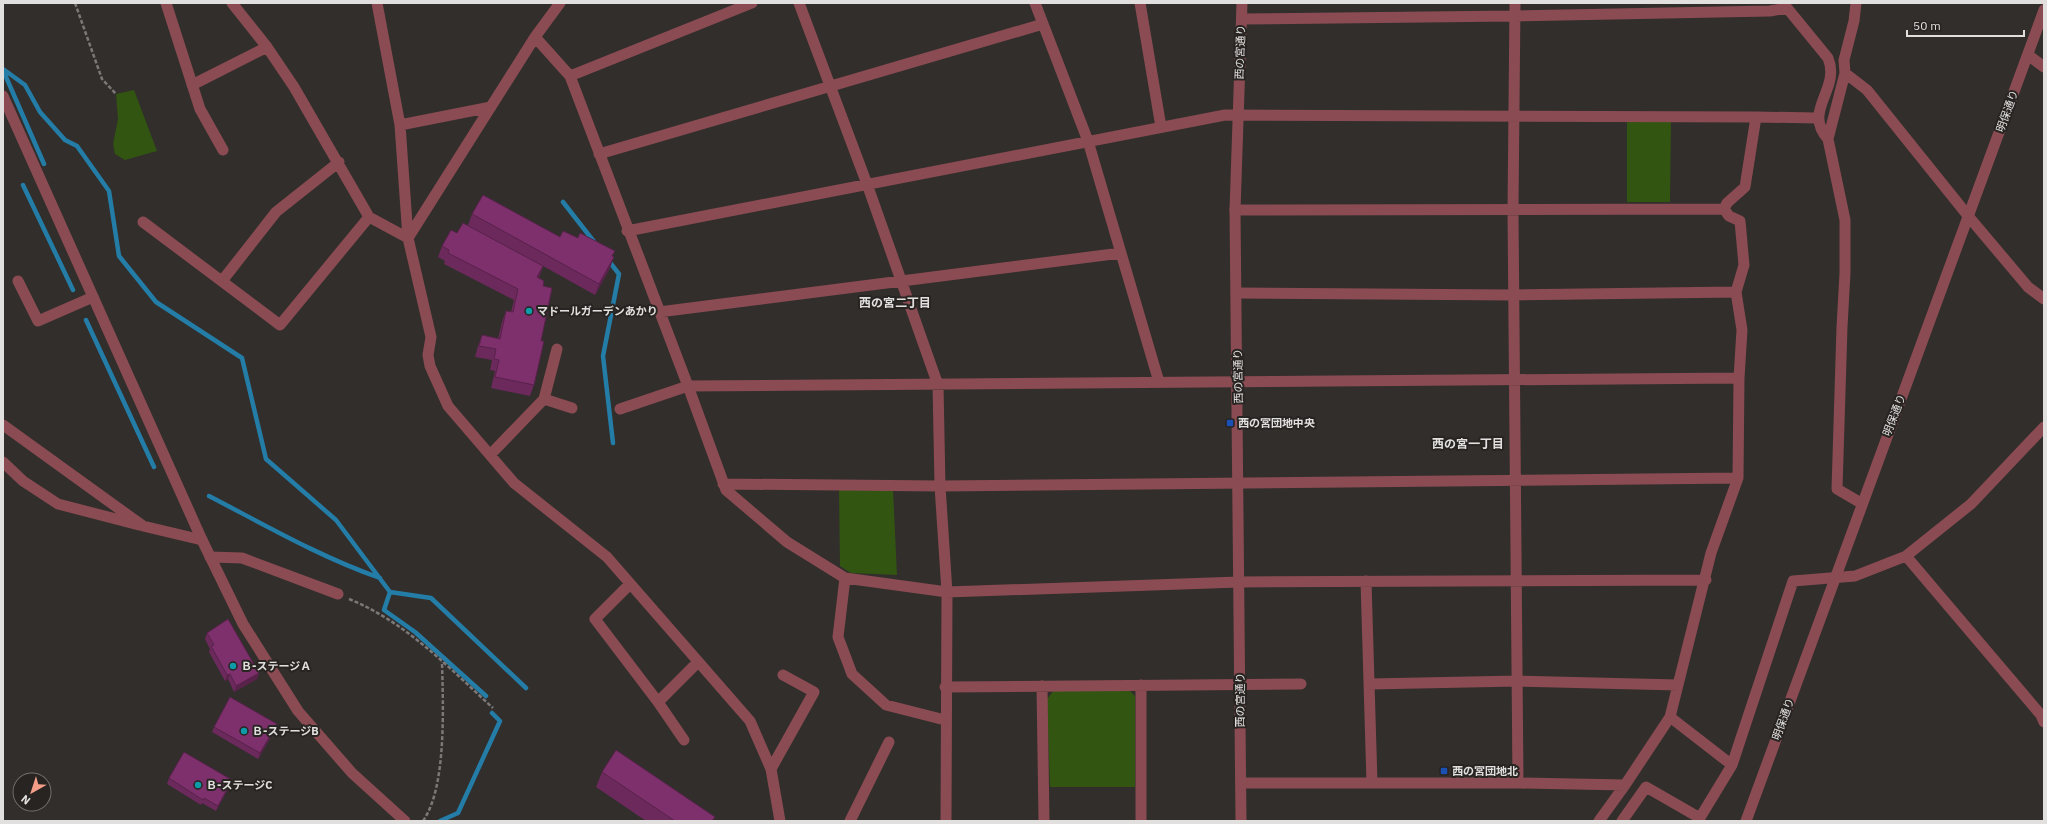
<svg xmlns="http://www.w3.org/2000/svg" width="2047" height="824" viewBox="0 0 2047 824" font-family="'IBM Plex Sans','Noto Sans JP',sans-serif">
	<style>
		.green { fill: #325511 }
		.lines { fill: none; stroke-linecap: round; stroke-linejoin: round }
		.stream { stroke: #247da7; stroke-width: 4.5 }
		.path { stroke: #7b7877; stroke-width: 2.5; stroke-dasharray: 4 2; stroke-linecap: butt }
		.minor { stroke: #8a4b52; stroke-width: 11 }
		.tertiary { stroke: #8a4b52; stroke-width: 11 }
		.wall { fill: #6c295c }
		.shaded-wall { fill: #58224b }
		.building { fill: #7d306b; stroke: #58224b }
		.culture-dot { fill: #0f9aa8; stroke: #272422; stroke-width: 1.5 }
		.transit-dot { fill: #1a4fb4; stroke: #272422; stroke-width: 1.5 }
		.labels { text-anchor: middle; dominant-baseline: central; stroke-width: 4; stroke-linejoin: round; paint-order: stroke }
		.street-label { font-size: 11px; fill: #e2e0df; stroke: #272422 }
		.poi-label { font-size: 11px; font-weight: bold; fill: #e2e0df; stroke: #272422; text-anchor: start }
		.neighbourhood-label { font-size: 12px; font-weight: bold; fill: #e2e0df; stroke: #272422 }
	</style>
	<rect width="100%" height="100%" fill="#312e2c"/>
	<path class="green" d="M134 90 157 151 125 160 115 154 113 144 118 119 116 94Z
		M1671 119 1670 202H1627V121Z
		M893 489 897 575 851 573 840 566 839 490Z
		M1055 689 1130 691 1135 696V787H1050L1047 699Z"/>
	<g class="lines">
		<path class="stream" d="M3 69 25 85 40 112 65 140 77 146 109 191 119 256 156 302 242 358 266 459 336 520 390 592 431 598 526 688
			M3 70 44 164
			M23 185 73 290
			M563 202 595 243
			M608 260 619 274 603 356 613 443
			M86 320 154 467
			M209 496C265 525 320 557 380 578
			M390 592 384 610 415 632 486 696
			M440 821 458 813 500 721 492 713"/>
		<path class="path" d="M75 3 102 79 116 94
			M349 599C406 622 449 668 493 708
			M423 821C447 787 443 704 442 662"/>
		<path class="minor" d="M166 3 200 109 223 150
			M232 3 267 47 294 87 369 217 408 238
			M377 3 400 125 408 238
			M560 3 535 37 408 238 431 337 428 355 430 366 448 406 514 483 607 557 750 721 771 769 780 821
			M1035 3 1088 141 1159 382
			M1140 3 1161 127
			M1515 3 1513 210 1518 783
			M1783 3 1828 58C1841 90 1802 110 1828 139L1845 220V273L1842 327 1837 489 1861 503
			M1242 19 1514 16 1770 11 1787 8
			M535 37 570 76 688 386 726 490 787 542 845 578 947 592 940 486 938 385 867 184 799 3
			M2028 55 2044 67
			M1845 73 1867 90 1969 217 2028 287 2044 299
			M570 76 752 3
			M192 85 267 47
			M400 125 491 107
			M1828 139 1845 73 1844 60 1854 21 1856 3
			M599 154 1043 24
			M1235 210 1724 209
			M143 222 280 325 369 217
			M627 231 1225 115 1756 117
			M18 281 38 321 93 297
			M222 281 276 212 339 162
			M1237 293 1514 295 1736 292
			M659 312 1121 253
			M544 399 572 408
			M620 409 688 386 1739 378
			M3 425 143 526 202 540
			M490 455 544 399 557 349
			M3 462 23 481 58 504 139 525
			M723 484 940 486 1738 478
			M1906 556 2041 715 2044 722
			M210 557 242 558 338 594
			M845 578 838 637 852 674 886 705 945 720
			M1366 581 1372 783
			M630 584 595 619 658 702 698 662
			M1370 684 1518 681 1678 685
			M1141 685V821
			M1042 686 1044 821
			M945 687 1301 684
			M658 702 684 740
			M1670 717 1732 765
			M771 769 814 692 783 675
			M1241 783H1518L1625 785
			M850 821 889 742
			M946 821 947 592 1239 582 1706 580
			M1599 821 1625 785 1670 717 1711 553 1738 478 1739 378 1742 330 1736 292 1744 265 1740 221 1729 216 1724 209 1727 203 1745 187 1756 117 1817 118
			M1622 821 1646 787 1700 818
			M1698 821 1732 765 1793 581 1855 576 1906 556 1971 504 2044 427"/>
		<path class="tertiary" d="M3 96 202 540 243 624 298 711 352 773 405 821
			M1241 821 1235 210 1242 3
			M1746 821 2044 10"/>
	</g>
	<path class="wall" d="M472 214 560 237 613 257 610 268 595 295 543 266 539 278 543 286 541 341 534 385 530 396 491 388 495 371 490 370 492 360 475 357 478 346 482 335 498 339 502 322 506 311 511 312 514 300 444 264 445 261 438 257 442 246 468 225Z
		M207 633 259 673 257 679 234 692 228 679 225 681 209 652 210 649 205 639Z
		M277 724 275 730 258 759 212 732 214 727Z
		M602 772 713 821H646L596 787Z
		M169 778 230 785 216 811 202 803 201 805 167 784Z"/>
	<path class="shaded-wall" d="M614 257 610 268 595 295 599 284Z
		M543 266 539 277 533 288 537 277Z
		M259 673 257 679 234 692 236 686Z
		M230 674 228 679 225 681 227 675Z
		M277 724 275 730 258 759 260 753Z
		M232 780 230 785 216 811 218 806Z"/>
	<path class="building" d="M483 195 560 237 563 231 578 238 580 233 615 251 612 256 614 257 599 284 472 214Z
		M463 223 543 266 537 277 544 281 543 286 552 288 541 341H544L534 385 495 377 499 360 494 359 496 349 479 346 482 335 500 339 506 311 513 312 518 289 448 253 449 250 442 246 451 230 457 233Z
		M228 619 259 673 236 686 230 674 227 675 211 646 214 645 207 633Z
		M230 697 277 724 260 753 214 727Z
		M616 750 715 817 712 821H675L602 772Z
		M184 752 232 780 218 806 204 798 203 800 169 778Z"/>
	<g class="culture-dot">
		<circle cx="529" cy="311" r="4"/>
		<circle cx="233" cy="666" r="4"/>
		<circle cx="244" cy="731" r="4"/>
		<circle cx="198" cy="785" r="4"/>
	</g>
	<g class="transit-dot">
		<rect x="1226" y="419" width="8" height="8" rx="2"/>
		<rect x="1440" y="767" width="8" height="8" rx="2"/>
	</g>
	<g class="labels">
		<g class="street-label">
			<text transform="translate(1240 52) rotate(-88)">西の宮通り</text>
			<text transform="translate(2007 111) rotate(-70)">明保通り</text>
			<text transform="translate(1238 376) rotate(-91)">西の宮通り</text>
			<text transform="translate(1894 415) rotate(-69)">明保通り</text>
			<text transform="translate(1240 700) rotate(-90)">西の宮通り</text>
			<text transform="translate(1783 719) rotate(-70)">明保通り</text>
		</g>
		<g class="poi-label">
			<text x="537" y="311">マドールガーデンあかり</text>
			<text x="1238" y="423">西の宮団地中央</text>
			<text x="241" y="666">Ｂ‐ステージＡ</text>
			<text x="252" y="731">Ｂ‐ステージB</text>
			<text x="1452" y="771">西の宮団地北</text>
			<text x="206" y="785">Ｂ‐ステージC</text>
		</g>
		<g class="neighbourhood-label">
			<text x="895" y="302">西の宮二丁目</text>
			<text x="1468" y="443">西の宮一丁目</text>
		</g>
	</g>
	<rect width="2047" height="824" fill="none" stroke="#e2e0df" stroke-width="8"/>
	<g transform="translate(32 792) rotate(219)"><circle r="19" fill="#272422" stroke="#726f6e"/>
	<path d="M0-3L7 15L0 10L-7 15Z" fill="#f49e87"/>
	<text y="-6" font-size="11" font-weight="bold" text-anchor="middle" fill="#e2e0df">N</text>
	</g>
	<path d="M1907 30v6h117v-6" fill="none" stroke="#e2e0df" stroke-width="2"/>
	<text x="1913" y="30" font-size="12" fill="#e2e0df" stroke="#272422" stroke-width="3" paint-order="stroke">50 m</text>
</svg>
